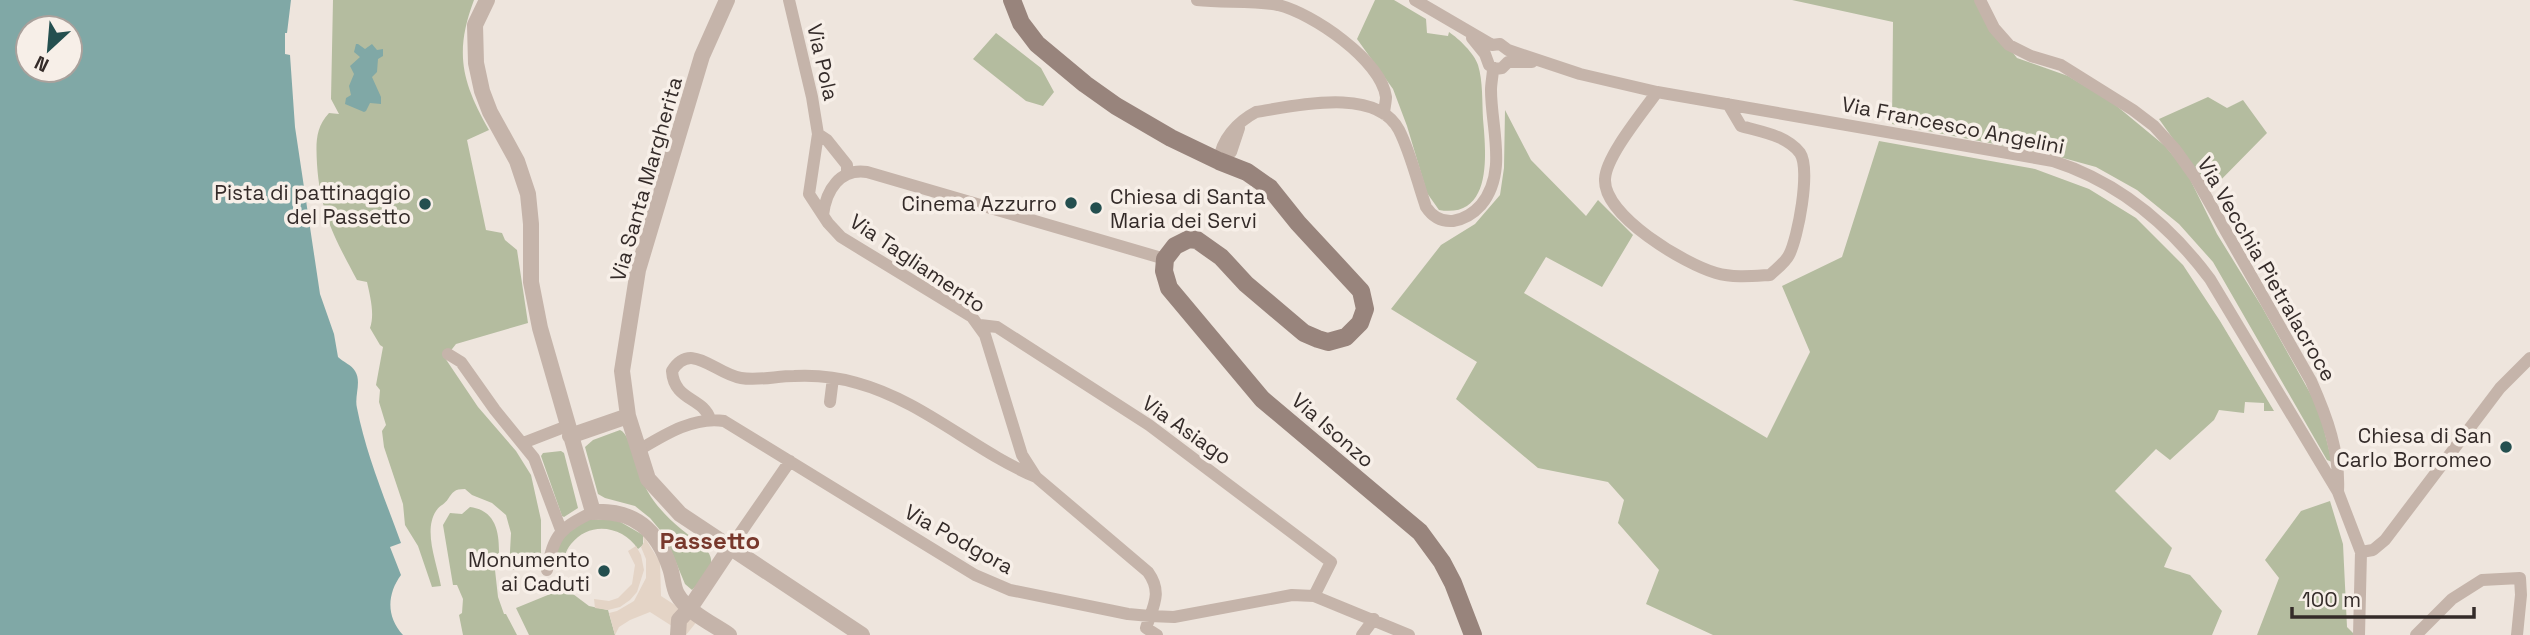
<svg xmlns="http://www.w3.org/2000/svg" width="2530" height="635" viewBox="0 0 2530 635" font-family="'Space Grotesk',sans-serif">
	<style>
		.green { fill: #b4bc9f }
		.plaza { fill: #e4d4c6 }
		.water { fill: #80a8a6; fill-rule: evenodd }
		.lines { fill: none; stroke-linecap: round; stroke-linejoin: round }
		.minor { stroke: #c5b4aa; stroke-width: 12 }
		.tertiary { stroke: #c5b4aa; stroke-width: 16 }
		.secondary { stroke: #98847c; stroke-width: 18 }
		.poi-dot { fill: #244f4f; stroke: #f7efe8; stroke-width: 2.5 }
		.labels { text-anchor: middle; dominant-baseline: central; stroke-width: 7; stroke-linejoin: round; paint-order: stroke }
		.street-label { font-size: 21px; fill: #342b29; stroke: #f7efe8 }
		.poi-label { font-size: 21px; fill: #342b29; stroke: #f7efe8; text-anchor: end }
		.quarter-label { font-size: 24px; font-weight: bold; fill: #78382c; stroke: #f7efe8 }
	</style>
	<rect width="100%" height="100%" fill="#eee5dd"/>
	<path class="green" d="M333 0H474C454 53 462 82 489 130L467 140 486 230 502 233 505 240 517 250 528 323 456 344 445 358 478 407 516 451 531 475 541 520V570H509L511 533 506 515 492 503 472 495 465 489C454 489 453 492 448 499 445 504 439 506 436 511 423 531 437 563 441 586L432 587 418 546 405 525 403 504 384 447 382 431 386 425 379 402 380 390 376 385 383 347 380 345 370 328C375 314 370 296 367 282L357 280C335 239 320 212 317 164 316 144 315 128 329 113L339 114 331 99Z
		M1375 0H1394L1426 19 1427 33 1448 36 1449 32C1459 39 1474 53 1478 65 1483 81 1482 102 1483 119 1486 153 1493 219 1439 210L1427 193 1407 126 1393 89 1357 39Z
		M1792 0H1976L1981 13 2017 58 2068 76 2113 103 2165 146 2186 171 2217 234 2262 307 2319 409 2332 462 2327 460 2213 262 2179 224 2137 190 2096 167 2056 156 1892 124 1893 22Z
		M996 33 1041 68 1054 92 1043 106 1026 101 973 59Z
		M2208 97 2227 108 2243 100 2267 133 2210 191 2159 119Z
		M1505 110 1531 160 1586 216 1598 200 1633 235 1602 287 1546 257 1524 293 1767 438 1810 352 1782 286 1842 257 1879 141 2035 169 2089 189 2136 218 2183 265 2220 321 2274 411H2264V403L2245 402 2244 413 2219 410 2214 420 2170 460 2156 449 2115 491 2172 548 2164 567 2190 575 2222 611 2212 635H1713L1646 604 1659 570 1618 523 1624 500 1608 482 1538 468 1456 399 1477 362 1391 309 1441 245 1475 224 1500 195 1504 168Z
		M620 430C632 435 640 478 648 492 656 506 669 519 681 529 710 552 726 557 692 590L685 584 665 536 650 518 635 506 605 498 598 494 585 447 593 440Z
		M561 451 564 453 578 508 564 517 562 516 541 456 543 453Z
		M2330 501 2343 544 2347 627 2355 635H2257L2279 578 2265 560 2301 511Z
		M470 507C502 511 500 544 498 569L495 570 498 597 504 614H506L517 635H463L459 615 462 613 463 599 457 585H453L443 525 450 513 462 514Z
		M589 519 617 520 643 535V545L638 549C623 526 590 520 571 544 565 551 564 560 561 569H552C554 540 566 533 589 519Z
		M565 588 589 606 608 610 615 635H529L516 608Z"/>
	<path class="plaza" d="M643 535 660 562 661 596 698 620 686 635 650 612 630 620 619 627 615 635 609 613 617 611 634 601 646 578V559L641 547 644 542Z
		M636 546 641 555 644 570 637 592 630 600 620 607 608 610 595 608 594 599 609 601 618 598 632 584 635 565 628 551Z"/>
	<path class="water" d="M0 0H291L287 33H285V54L290 55 295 127 320 294 334 334 338 357C343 362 352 365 355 371 362 382 354 396 357 408 366 454 385 499 401 543L390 547 401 575C387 594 386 617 403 635H0ZM28 28H70V70H28Z
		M356 44H358L365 49 372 44 377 50 383 49V56L378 59 377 72 372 77 381 97V104L370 103 366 111 364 112 345 104 346 98 351 95 349 86 354 74 350 66 360 57 354 52Z"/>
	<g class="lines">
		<path class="minor" d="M789 0 812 97 818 134 809 194 828 223 841 237 972 317 985 335 1022 455 1036 477 1148 572C1163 593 1153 606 1146 628L1157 635
			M1197 0C1223 3 1253 0 1278 5 1312 13 1381 60 1386 97 1386 102 1384 109 1384 114
			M1415 0 1492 45 1500 44 1508 50 1580 74 1657 92 2053 161C2119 182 2169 224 2210 279L2338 492 2361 552 2359 635
			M1980 0 1994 28 2009 45 2031 56 2061 65 2133 110 2154 126 2175 149 2195 177 2311 381C2327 417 2340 452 2338 492
			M1472 38 1485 54 1489 65 1495 69 1502 68 1508 62H1532
			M1657 92C1643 112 1606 156 1605 179 1603 216 1685 264 1716 273 1733 278 1753 276 1770 275 1776 269 1785 263 1789 255 1798 238 1811 169 1800 153 1786 135 1761 132 1741 126L1728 104
			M818 134 827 140 847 165V173
			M1219 161C1221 140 1237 122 1256 112 1295 106 1376 86 1399 130 1411 154 1417 181 1426 207 1432 216 1441 222 1453 221 1465 219 1473 214 1481 205 1508 172 1491 128 1491 90 1491 83 1493 75 1493 68
			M1219 161 1231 152 1239 128
			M823 215C826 190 840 168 867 172L1165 259
			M980 325 997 327 1149 425 1331 562 1314 596
			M448 354 461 362 495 410 534 458 561 530
			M830 402 833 378
			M710 419C703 397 674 401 672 371 691 340 715 374 741 378 758 381 777 376 794 376 814 375 837 377 857 383 923 401 974 451 1036 477
			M523 443 567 426
			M639 450C664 435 694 416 724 421L975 575 1010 590 1128 614 1150 616 1174 617 1292 595 1314 596 1409 635
			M730 548 790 461
			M2361 552 2373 550 2385 540 2500 388 2530 358
			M547 570C554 533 561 528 593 512
			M1362 635 1374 619
			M2416 635 2452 599 2482 580 2520 578 2521 595 2517 635"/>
		<path class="tertiary" d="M487 0 475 25 476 63 482 91 490 112 517 161 528 194 531 224V282L540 328 593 512C634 510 657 529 670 568 673 576 673 587 677 594 687 612 713 624 729 635
			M727 0 702 56 638 270 622 371 628 416 648 479 680 514 862 635
			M570 436 628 416
			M678 635 679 620 690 608 730 548"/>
		<path class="secondary" d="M1012 0 1021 23 1037 44 1085 84 1116 106 1171 138 1219 161 1247 172 1270 188 1298 223 1361 291 1365 309 1360 323 1346 337 1328 342 1318 339 1304 333 1246 284 1221 257 1197 240 1189 239 1175 246 1165 259 1164 271 1169 288 1262 399 1420 532 1442 562 1453 583 1473 635"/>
	</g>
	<g class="poi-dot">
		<circle cx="1071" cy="203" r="7"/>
		<circle cx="425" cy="204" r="7"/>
		<circle cx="1096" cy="208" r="7"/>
		<circle cx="2506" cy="447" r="7"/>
		<circle cx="604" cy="571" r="7"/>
	</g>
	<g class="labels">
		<g class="street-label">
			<text transform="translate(823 62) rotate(77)">Via Pola</text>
			<text transform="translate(1953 125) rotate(11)">Via Francesco Angelini</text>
			<text transform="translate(646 179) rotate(-74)">Via Santa Margherita</text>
			<text transform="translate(918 263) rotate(34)">Via Tagliamento</text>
			<text transform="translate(2267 269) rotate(60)">Via Vecchia Pietralacroce</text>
			<text transform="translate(1187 430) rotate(35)">Via Asiago</text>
			<text transform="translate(1333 430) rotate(41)">Via Isonzo</text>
			<text transform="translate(959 539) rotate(29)">Via Podgora</text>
		</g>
		<g class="poi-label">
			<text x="411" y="192">Pista di pattinaggio<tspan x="411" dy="24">del Passetto</tspan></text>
			<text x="1110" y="196" text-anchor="start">Chiesa di Santa<tspan x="1110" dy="24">Maria dei Servi</tspan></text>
			<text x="1057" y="203">Cinema Azzurro</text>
			<text x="2492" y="435">Chiesa di San<tspan x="2492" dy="24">Carlo Borromeo</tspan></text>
			<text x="590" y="559">Monumento<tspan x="590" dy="24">ai Caduti</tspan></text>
		</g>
		<g class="quarter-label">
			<text x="710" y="540">Passetto</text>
		</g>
	</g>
	<g transform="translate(49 49) rotate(206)"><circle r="33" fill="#f7efe8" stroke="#a9a19c" stroke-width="2"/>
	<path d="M0-5L12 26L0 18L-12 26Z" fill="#244f4f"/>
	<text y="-10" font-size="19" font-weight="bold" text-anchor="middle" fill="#342b29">N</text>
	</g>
	<path d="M2292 607v10h182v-10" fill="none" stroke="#342b29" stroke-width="3.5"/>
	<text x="2302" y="607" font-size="21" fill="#342b29" stroke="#f7efe8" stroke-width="5" paint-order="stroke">100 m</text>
</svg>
